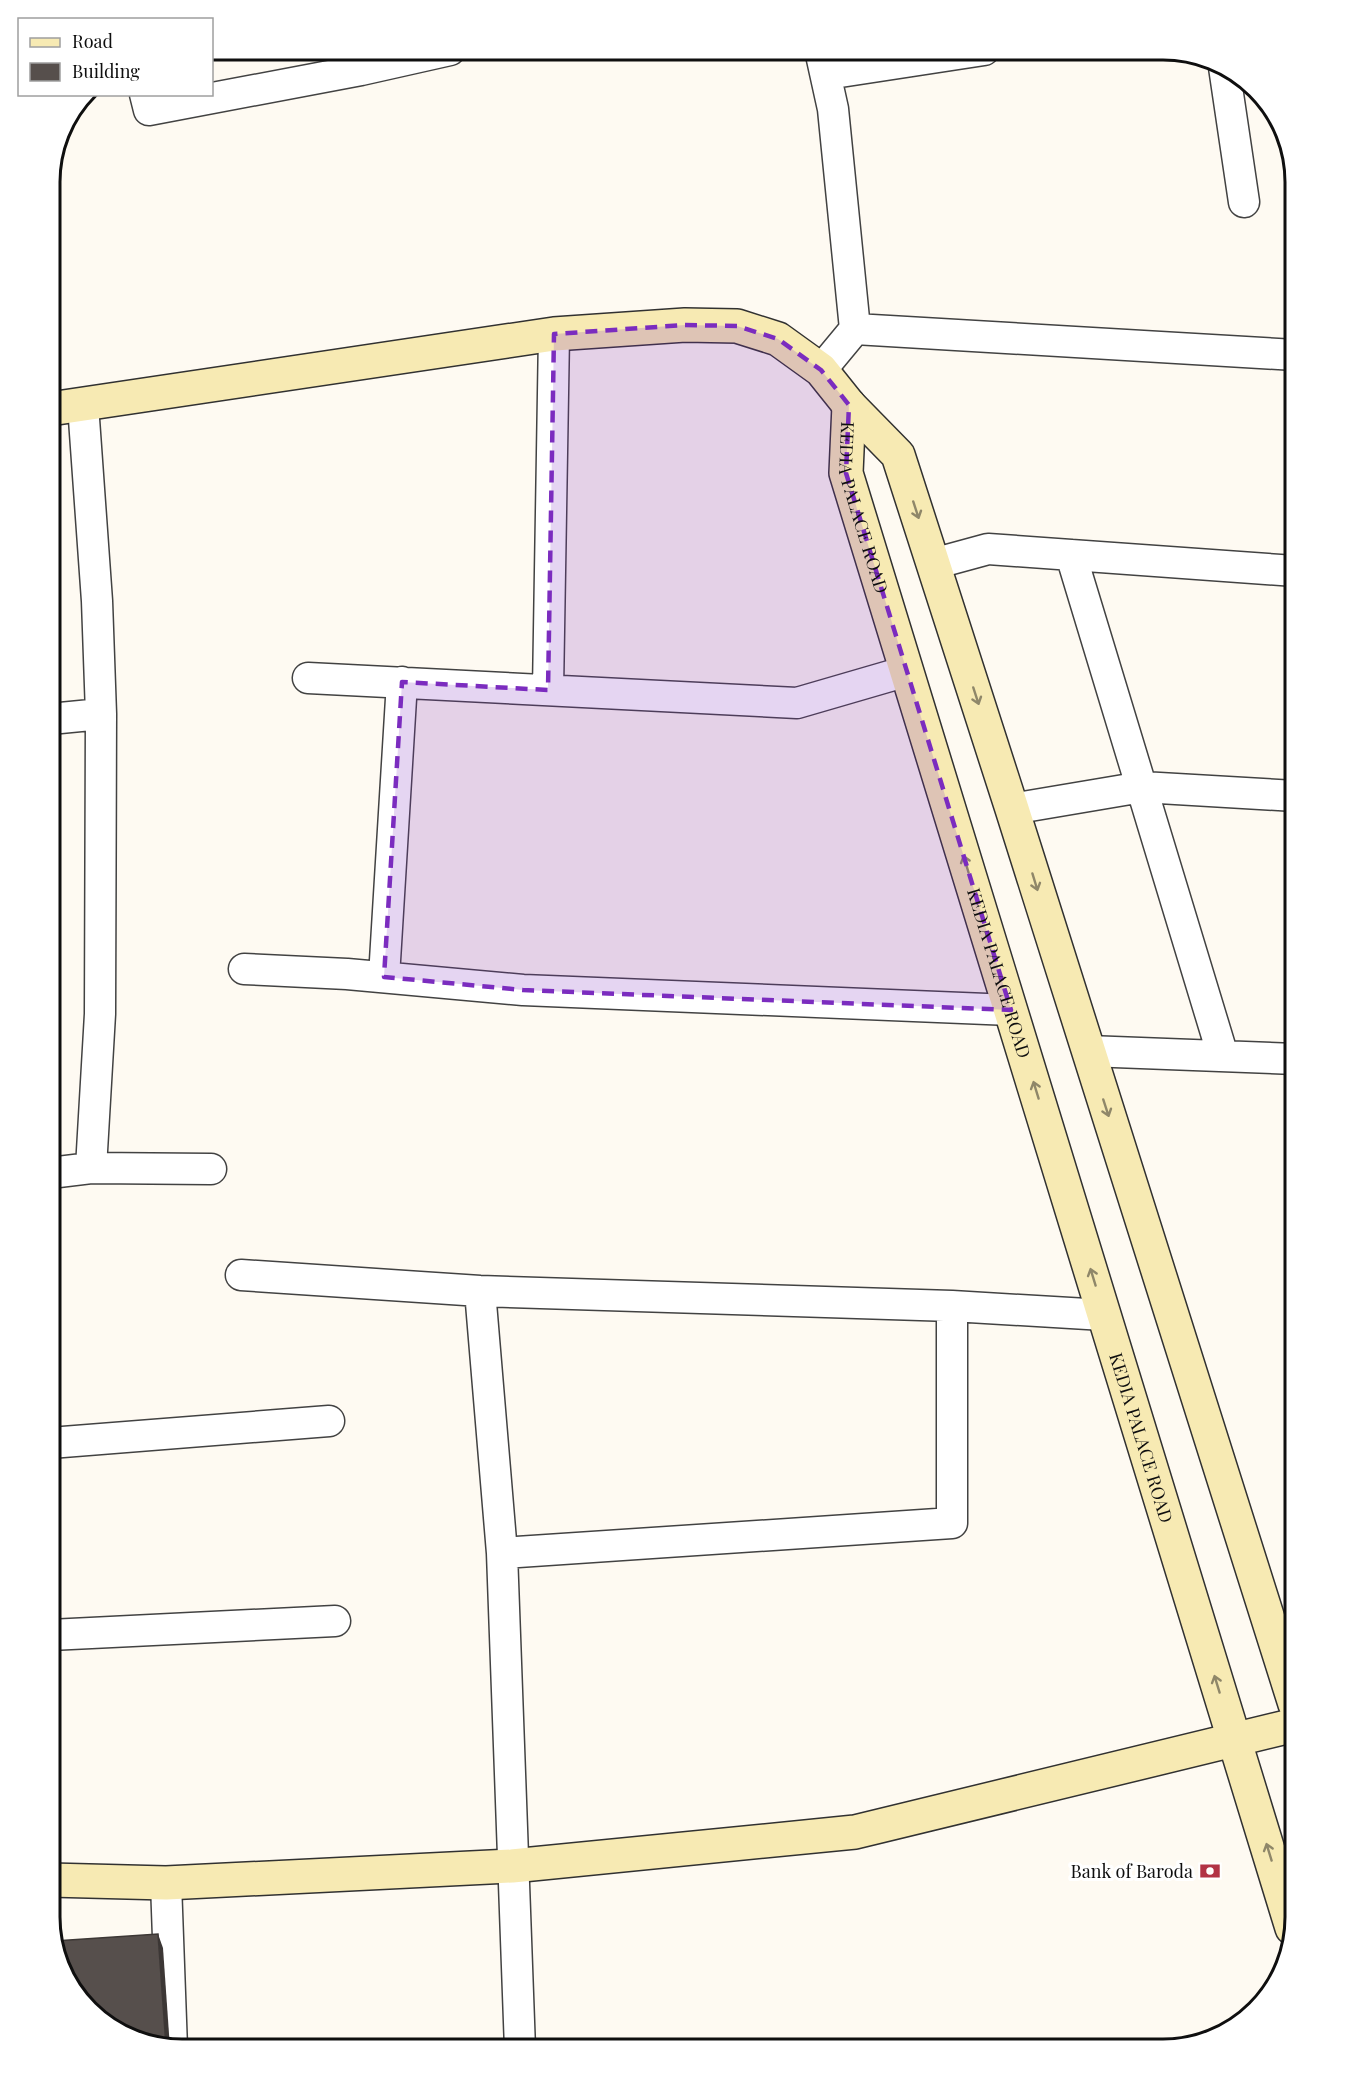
<svg xmlns="http://www.w3.org/2000/svg" width="1345" height="2099" viewBox="0 0 1345 2099" font-family="'Playfair Display',serif">
	<style>
		.lines { fill: none; stroke-linecap: round; stroke-linejoin: round }
		.street-casing { stroke: #424242; stroke-width: 33 }
		.secondary-casing { stroke: #313131; stroke-width: 36 }
		.street { stroke: #fff; stroke-width: 30 }
		.secondary { stroke: #f7eab3; stroke-width: 33 }
		.shaded-wall { fill: #3c3735 }
		.building { fill: #564f4c; stroke: #3c3735; stroke-width: 1.5 }
		.oneway { stroke: #8f8769 }
		.marked { fill: #7b2cbf; fill-opacity: 0.2; stroke: #7b2cbf; stroke-width: 4.5; stroke-dasharray: 12 8; stroke-linejoin: round }
		.labels { text-anchor: middle; dominant-baseline: central; stroke-width: 6; stroke-linejoin: round; paint-order: stroke }
		.street-label { font-size: 18px; fill: #0f0f0f; stroke: #fff }
		.poi-label { font-size: 18px; fill: #0f0f0f; stroke: #fff; text-anchor: end }
		.rim { fill: none; stroke: #0f0f0f; stroke-width: 3 }
	</style>
	<rect width="100%" height="100%" fill="#fefaf2"/>
	<g class="lines">
		<g class="street-casing">
			<path id="street" d="M820 50 833 109 855 329 821 370
				M1224 67 1244 202
				M827 74 984 50
				M145 94 149 110 361 70 450 50
				M855 329 1295 355
				M1071 555 1223 1056
				M933 564 988 549 1295 571
				M308 678 797 703 907 671
				M548 690 554 334
				M50 719 101 714
				M1012 809 1142 787 1295 796
				M244 969 347 974 523 990 1011 1010
				M384 977 402 682
				M1088 1051 1295 1059
				M91 1168 211 1169
				M50 1173 91 1168 100 1014 101 714 97 601 83 405
				M241 1275 480 1291 952 1306 1104 1315
				M480 1291 502 1553 520 2049
				M50 1443 329 1421
				M502 1553 952 1523V1306
				M50 1635 335 1621
				M166 1883 172 2048"/>
		</g>
		<g class="secondary-casing">
			<g id="secondary">
				<path id="s1" d="M849 405 846 473 1292 1928"/>
				<path d="M50 409 554 334 685 325 737 326 778 339 821 370 849 405 898 455 1012 809 1295 1704"/>
				<path d="M50 1880 166 1883 512 1866 855 1832 1295 1725"/>
			</g>
		</g>
		<use href="#street" class="street"/>
		<use href="#secondary" class="secondary"/>
	</g>
	<path class="shaded-wall" d="M158 1934 163 1948 170 2048 166 2046Z"/>
	<path class="building" d="M158 1934 166 2046 109 2027 63 1976 55 1941Z"/>
	<defs><path id="oneway-shaft" d="M-6 0H5M1.5-3L5.5 0L1.5 3" fill="none" stroke-width="1.6" stroke-linecap="round" stroke-linejoin="round" transform="scale(1.5)"/></defs>
	<g class="oneway">
		<use href="#oneway-shaft" transform="translate(916 510) rotate(72)"/>
		<use href="#oneway-shaft" transform="translate(976 696) rotate(72)"/>
		<use href="#oneway-shaft" transform="translate(966 864) rotate(-107)"/>
		<use href="#oneway-shaft" transform="translate(1035 882) rotate(73)"/>
		<use href="#oneway-shaft" transform="translate(1036 1090) rotate(-107)"/>
		<use href="#oneway-shaft" transform="translate(1106 1108) rotate(72)"/>
		<use href="#oneway-shaft" transform="translate(1093 1277) rotate(-107)"/>
		<use href="#oneway-shaft" transform="translate(1217 1684) rotate(-107)"/>
		<use href="#oneway-shaft" transform="translate(1269 1852) rotate(-107)"/>
	</g>
	<path class="marked" d="M685 325 737 326 778 339 821 370 849 405 846 473 1011 1010 523 990 384 977 402 682 548 690 554 334Z"/>
	<defs>
		<g id="bank-bare" transform="scale(1.62)"><path d="M-6-4H6V4H-6ZM0-2.3a2.3 2.3 0 1 0 0 4.6a2.3 2.3 0 1 0 0-4.6Z" fill="#b23345" stroke="#fff" stroke-width="2.5" paint-order="stroke"/></g>
	</defs>
	<g fill-rule="evenodd">
		<use href="#bank-bare" x="1210" y="1871"/>
	</g>
	<g class="labels">
		<g class="street-label">
			<text stroke="none"><textPath href="#s1" startOffset="105">KEDIA PALACE ROAD</textPath></text>
			<text stroke="none"><textPath href="#s1" startOffset="591">KEDIA PALACE ROAD</textPath></text>
			<text stroke="none"><textPath href="#s1" startOffset="1077">KEDIA PALACE ROAD</textPath></text>
		</g>
		<g class="poi-label">
			<text x="1193" y="1871">Bank of Baroda</text>
		</g>
	</g>
	<path d="M0 0H1345V2099H0ZM182 60H1163A122 122 0 0 1 1285 182V1917A122 122 0 0 1 1163 2039H182A122 122 0 0 1 60 1917V182A122 122 0 0 1 182 60Z" fill="#fff" fill-rule="evenodd"/>
	<path class="rim" d="M182 60H1163A122 122 0 0 1 1285 182V1917A122 122 0 0 1 1163 2039H182A122 122 0 0 1 60 1917V182A122 122 0 0 1 182 60Z"/>
	<rect x="18" y="18" width="195" height="78" fill="#ffffff" stroke="#9f9f9f" stroke-width="1.5"/>
	<rect x="30" y="38" width="30" height="9" fill="#f7eab3" stroke="#9f9f9f" stroke-width="1.5"/>
	<text x="72" y="48" font-size="18" fill="#0f0f0f">Road</text>
	<rect x="30" y="63" width="30" height="18" fill="#564f4c" stroke="#9f9f9f" stroke-width="1.5"/>
	<text x="72" y="78" font-size="18" fill="#0f0f0f">Building</text>
</svg>
